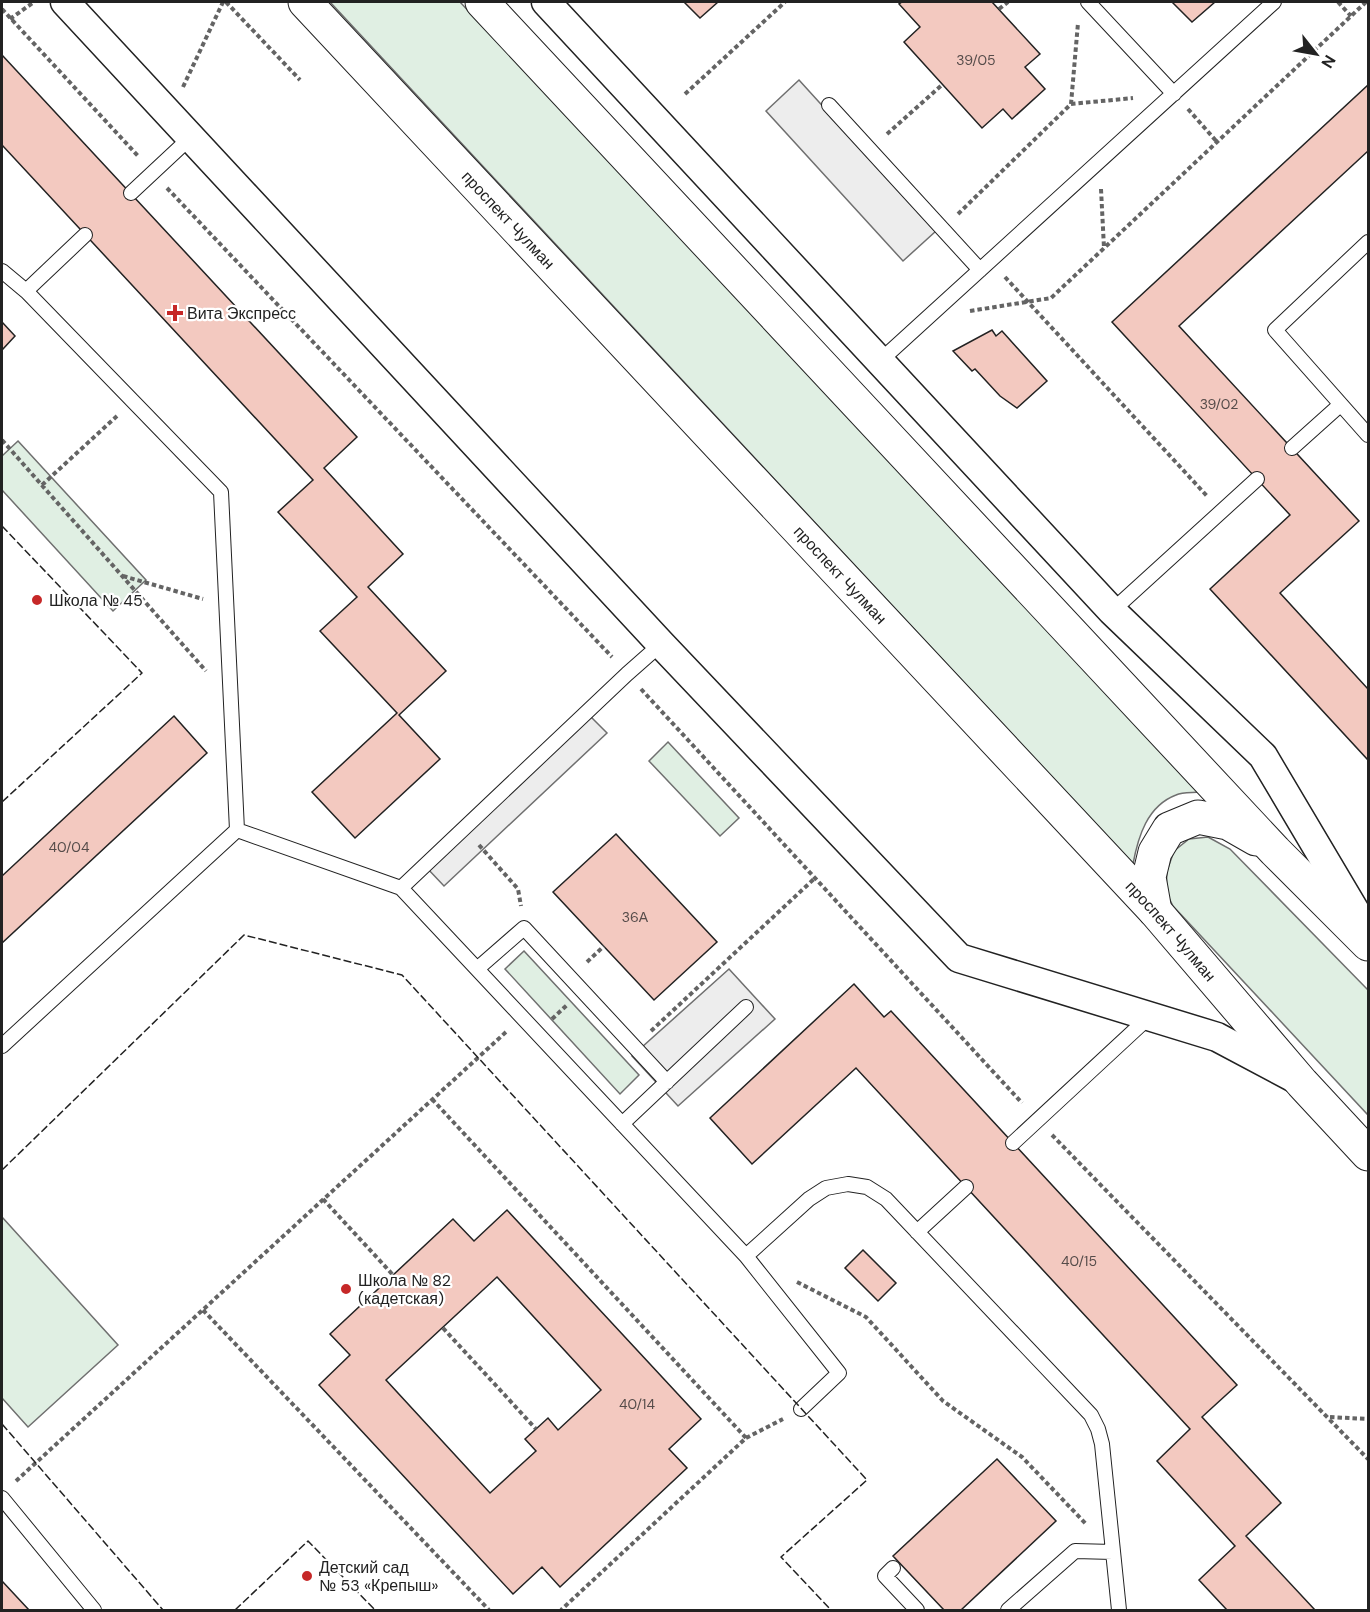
<svg xmlns="http://www.w3.org/2000/svg" width="1370" height="1612" viewBox="0 0 1370 1612" font-family="'DM Sans',sans-serif">
	<style>
		.green { fill: #e0efe3; stroke: #6f6f6f; stroke-width: 1.5 }
		.parking { fill: #ededed; stroke: #6f6f6f; stroke-width: 1.5 }
		.building { fill: #f3c9c0; stroke: #222; stroke-width: 1.5; fill-rule: evenodd }
		.lines { fill: none; stroke-linecap: round; stroke-linejoin: round }
		.service-casing { stroke: #222; stroke-width: 16 }
		.minor-casing { stroke: #222; stroke-width: 31 }
		.secondary-casing { stroke: #222; stroke-width: 35 }
		.path { stroke: #646464; stroke-width: 4; stroke-dasharray: 4.5 3; stroke-linecap: butt }
		.service { stroke: #fff; stroke-width: 14 }
		.minor { stroke: #fff; stroke-width: 28 }
		.secondary { stroke: #fff; stroke-width: 33 }
		.fence { stroke: #222; stroke-width: 1.5; stroke-dasharray: 8 3; stroke-linecap: butt }
		.poi-dot { fill: #c62828; stroke: #fff; stroke-width: 2 }
		.labels { text-anchor: middle; dominant-baseline: central; stroke-width: 4.5; stroke-linejoin: round; paint-order: stroke }
		.number-label { font-size: 14px; fill: #564c4a }
		.street-label { font-size: 16px; fill: #222; stroke: #fff }
		.poi-label { font-size: 16px; fill: #222; stroke: #fff; text-anchor: start }
	</style>
	<rect width="100%" height="100%" fill="#fff"/>
	<path class="green" d="M330 2H460L1200 792C1193 793 1183 792 1176 795 1147 806 1138 837 1133 864Z
		M18 441 146 580 113 611 2 490V456Z
		M668 742 739 818 720 836 649 761Z
		M1208 837 1230 849 1368 990V1115L1173 906 1166 892 1167 871 1174 851 1189 839Z
		M524 951 639 1075 620 1094 505 969Z
		M2 1217 118 1345 28 1427 2 1398Z"/>
	<path class="parking" d="M799 80 936 231 903 261 766 111Z
		M589 715 607 733 444 886 427 868Z
		M729 969 775 1019 678 1106 632 1056Z"/>
	<path class="building" d="M684 2H718L700 18Z
		M902 2H992L1040 54 1025 67 1045 89 1012 119 1003 109 982 128 904 42 920 27 899 4Z
		M1172 2H1215L1192 22Z
		M2 55 357 437 324 468 403 554 368 587 446 671 399 715 440 759 355 838 312 792 397 713 320 631 357 597 278 512 313 480 2 145Z
		M1368 85V151L1179 326 1359 521 1280 593 1368 689V760L1210 589 1290 515 1112 322Z
		M2 322 15 336 2 350Z
		M992 330 996 336 1002 331 1047 381 1017 408 1000 396 975 369 972 371 953 351Z
		M174 716 207 753 2 943V876Z
		M616 834 717 942 654 1000 553 892Z
		M854 984 884 1017 891 1011 1237 1385 1202 1417 1281 1503 1246 1536 1315 1610H1227L1199 1580 1235 1546 1157 1461 1190 1429 856 1068 752 1164 710 1118Z
		M507 1210 701 1419 669 1449 687 1468 560 1587 542 1567 513 1594 319 1385 350 1355 330 1334 453 1219 474 1241ZM497 1277 601 1390 558 1430 548 1418 536 1429 525 1439 536 1451 490 1493 386 1380Z
		M863 1250 896 1283 878 1301 845 1268Z
		M997 1459 1056 1521 961 1610H944L893 1556Z
		M2 1581 29 1610H2Z"/>
	<g class="lines">
		<g class="service-casing">
			<path id="service" d="M1088 2 1174 94
				M829 105 980 270
				M131 193 191 137
				M1368 242 1275 330 1368 435
				M2 271 26 291 221 492 237 830 2 1046
				M26 291 85 235
				M880 361 1274 2
				M1292 448 1340 405
				M1112 611 1257 479
				M237 830 401 888 746 1256 809 1199 826 1188 848 1184 867 1187 886 1199 1091 1415 1098 1429 1102 1444 1119 1610
				M401 888 627 674 661 644
				M477 969 524 928 667 1082
				M622 1124 746 1007
				M1013 1143 1149 1017
				M917 1232 966 1187
				M746 1256 839 1373 801 1409
				M2 1498 94 1610
				M893 1568 885 1576 917 1610
				M1008 1610 1075 1551 1113 1552"/>
		</g>
		<g class="minor-casing">
			<path id="minor" d="M65 2 661 644 959 958 1217 1037 1296 1079
				M546 2 1112 611 1263 756 1368 933"/>
		</g>
		<g class="secondary-casing">
			<g id="secondary">
				<path id="s1" d="M305 2 1155 911 1302 1083 1368 1154"/>
				<path d="M482 2 1275 851 1368 944"/>
				<path d="M1155 911 1149 877 1155 852 1169 829 1198 817 1228 823 1256 839"/>
			</g>
		</g>
		<path class="path" d="M226 2 300 80
			M1338 2 1351 16
			M2 9 138 156
			M999 9 1008 2
			M10 19 34 2
			M183 87 223 2
			M685 94 785 2
			M1071 104 1133 98
			M1188 109 1217 142
			M887 134 942 85
			M167 188 612 657
			M1101 189 1104 248
			M958 214 1071 104 1078 23
			M1005 277 1207 496
			M970 311 1051 298 1366 2
			M2 440 206 671
			M42 485 117 416
			M123 576 203 599
			M641 689 1022 1103
			M479 845 518 889 521 906
			M587 962 604 946
			M552 1019 567 1005
			M651 1031 815 878
			M432 1099 746 1438 561 1610
			M1052 1135 1368 1459
			M323 1199 393 1275
			M797 1282 866 1317 943 1401 1022 1457 1087 1525
			M203 1310 489 1610
			M443 1328 536 1429
			M1330 1417 1368 1419
			M746 1438 783 1419
			M16 1481 506 1032"/>
		<use href="#service" class="service"/>
		<use href="#minor" class="minor"/>
		<use href="#secondary" class="secondary"/>
		<path class="fence" d="M2 526 142 673 2 802
			M2 1170 244 935 402 975 867 1480 781 1557 831 1610
			M2 1424 163 1610
			M235 1610 308 1541 375 1610"/>
	</g>
	<g class="poi-dot">
		<path d="M172 304h6v6h6v6h-6v6h-6v-6h-6v-6h6z"/>
		<circle cx="37" cy="600" r="6"/>
		<circle cx="346" cy="1289" r="6"/>
		<circle cx="307" cy="1576" r="6"/>
	</g>
	<g class="labels">
		<g class="number-label">
			<text x="976" y="60">39/05</text>
			<text x="1219" y="404">39/02</text>
			<text x="69" y="847">40/04</text>
			<text x="635" y="917">36А</text>
			<text x="1079" y="1261">40/15</text>
			<text x="637" y="1404">40/14</text>
		</g>
		<g class="street-label">
			<text stroke="none"><textPath href="#s1" startOffset="298">проспект Чулман</textPath></text>
			<text stroke="none"><textPath href="#s1" startOffset="784">проспект Чулман</textPath></text>
			<text stroke="none"><textPath href="#s1" startOffset="1270">проспект Чулман</textPath></text>
		</g>
		<g class="poi-label">
			<text x="187" y="313">Вита Экспресс</text>
			<text x="49" y="600">Школа № 45</text>
			<text x="358" y="1280">Школа № 82<tspan x="358" dy="18">(кадетская)</tspan></text>
			<text x="319" y="1567">Детский сад<tspan x="319" dy="18">№ 53 «Крепыш»</tspan></text>
		</g>
	</g>
	<rect width="1370" height="1612" fill="none" stroke="#222222" stroke-width="6"/>
	<g transform="translate(1316 54) rotate(121)" stroke="#ffffff" stroke-width="4.5" paint-order="stroke">
	<path d="M0-4.5L10 22L0 15L-10 22Z" fill="#222222"/>
	<text y="-9" font-size="16" font-weight="bold" text-anchor="middle" fill="#222222">N</text>
	</g>
</svg>
